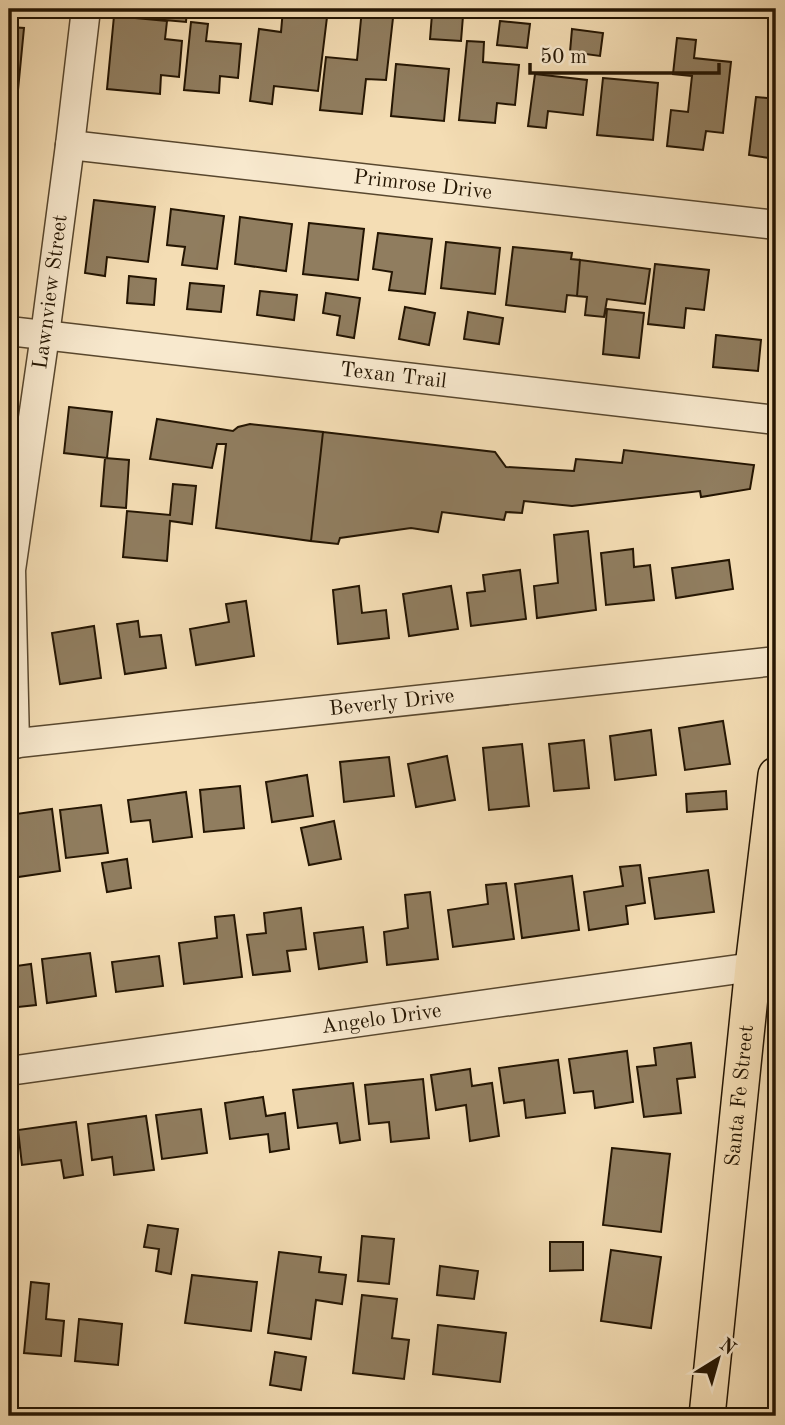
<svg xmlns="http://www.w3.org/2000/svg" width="785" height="1425" viewBox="0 0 785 1425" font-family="'Old Standard TT',serif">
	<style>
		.building { fill: #907d5f; stroke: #241502; stroke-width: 2 }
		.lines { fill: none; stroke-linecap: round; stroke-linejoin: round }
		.minor-casing { stroke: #58472e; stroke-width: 31 }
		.major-casing { stroke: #241502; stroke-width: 38 }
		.minor { stroke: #f8e9ce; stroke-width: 28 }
		.major { stroke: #f4ddb4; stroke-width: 35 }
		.labels { text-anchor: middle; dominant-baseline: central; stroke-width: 7; stroke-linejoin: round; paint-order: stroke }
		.street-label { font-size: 21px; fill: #241502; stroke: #f8e9ce }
	</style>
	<rect width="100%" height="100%" fill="#f4ddb4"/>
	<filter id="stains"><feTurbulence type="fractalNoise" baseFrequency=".00286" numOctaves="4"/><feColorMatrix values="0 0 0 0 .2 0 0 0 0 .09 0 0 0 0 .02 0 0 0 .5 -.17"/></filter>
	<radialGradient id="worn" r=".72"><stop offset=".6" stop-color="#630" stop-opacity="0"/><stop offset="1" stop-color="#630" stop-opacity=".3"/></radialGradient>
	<path class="building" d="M9 9H25V16L9 15Z
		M154 9H187L186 22 154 19Z
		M283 9H328L318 91 274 86 272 104 250 101 259 29 281 32Z
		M362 9H394L386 80 366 79 362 114 320 110 326 57 357 60Z
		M500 9H534V16L500 12Z
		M751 9H776V16L751 13Z
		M432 14 463 16 461 41 430 39Z
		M114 16 167 21 165 39 182 41 179 77 161 75 160 94 107 89Z
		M500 21 530 24 527 48 497 45Z
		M191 22 208 24 206 41 241 44 238 78 220 76 219 93 184 90Z
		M9 27 24 28 18 90 9 89Z
		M572 29 603 33 600 56 570 52Z
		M677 38 696 40 694 58 731 62 723 133 706 131 703 150 667 146 671 110 688 112 692 76 673 74Z
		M467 41 484 42 483 62 519 65 515 105 497 103 495 123 459 120Z
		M396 64 449 69 444 121 391 116Z
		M535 74 587 80 583 115 548 111 546 128 528 126Z
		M603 78 658 83 653 140 597 135Z
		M756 97 776 99V159L749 155Z
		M9 101 15 102 10 149H9Z
		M94 200 155 207 148 262 107 257 105 276 85 273Z
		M171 209 224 216 217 269 182 265 185 247 167 245Z
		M240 217 292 224 286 271 235 264Z
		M309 223 364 229 358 280 303 274Z
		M378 233 432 239 425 294 389 290 392 272 373 269Z
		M446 242 500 248 495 294 441 288Z
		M513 247 572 253 571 259 580 260 577 296 567 295 565 312 506 305Z
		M580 260 650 269 645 304 607 299 604 317 585 315 587 297 577 296Z
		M655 264 709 270 704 310 686 308 684 328 648 324Z
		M129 276 156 279 154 305 127 303Z
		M190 283 224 286 221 312 187 309Z
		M260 291 297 295 294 320 257 315Z
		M326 293 360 298 354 338 337 335 340 316 323 313Z
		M405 307 435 313 429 345 399 339Z
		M607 309 644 313 639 358 603 354Z
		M468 312 503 318 499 344 464 339Z
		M716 335 761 340 758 371 713 367Z
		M69 407 112 412 107 458 64 453Z
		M157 419 233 431 238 427 250 424 323 432 311 541 216 528 226 444H217L212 468 150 459Z
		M323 432 495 452 506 467 574 471 576 459 622 463 624 450 754 465 750 489 701 497 700 491 572 506 524 501 522 513 506 512 504 520 442 512 438 532 411 528 340 538 338 544 311 541Z
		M105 458 129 460 126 508 101 506Z
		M173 484 196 486 192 524 170 521 167 561 123 557 127 511 170 515Z
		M588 531 596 610 537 618 534 586 558 583 554 535Z
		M633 549 634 567 650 565 654 600 606 605 601 553Z
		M729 560 733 589 676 598 672 568Z
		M520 570 526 619 471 626 467 593 485 591 483 575Z
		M359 586 362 613 386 610 389 638 338 644 333 590Z
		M451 586 458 629 409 636 403 594Z
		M246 601 254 656 196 665 190 629 229 622 226 604Z
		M138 621 140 637 161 635 166 668 125 674 117 624Z
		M94 626 101 678 60 684 52 633Z
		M723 721 730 764 685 770 679 728Z
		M651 730 656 775 615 780 610 736Z
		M584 740 589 788 554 791 549 744Z
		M522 744 529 806 489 810 483 748Z
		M447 756 455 800 416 807 408 764Z
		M389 757 394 796 344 802 340 762Z
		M307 775 313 816 272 822 266 782Z
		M240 786 244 828 204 832 200 790Z
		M726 791 727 809 687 812 686 794Z
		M186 792 192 837 153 842 150 820 131 822 128 800Z
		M101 805 108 853 66 858 60 810Z
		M52 809 60 871 18 877 16 856 9 857V815Z
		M334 821 341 859 309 865 301 828Z
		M127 859 131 888 107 892 102 863Z
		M640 865 645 903 626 906 628 924 589 930 584 892 623 886 620 867Z
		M708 870 714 912 655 919 649 878Z
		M572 876 579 930 522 938 515 884Z
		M506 883 514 939 453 947 448 910 488 904 486 885Z
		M430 892 438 959 387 965 384 932 408 928 405 895Z
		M301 908 306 949 287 951 290 971 253 975 247 935 266 933 264 913Z
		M234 915 242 977 184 984 179 943 217 938 215 917Z
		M363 927 367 962 319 969 314 933Z
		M90 953 96 996 47 1003 42 959Z
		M159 956 163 986 116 992 112 962Z
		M31 964 36 1005 9 1008V967Z
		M691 1043 695 1077 677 1079 681 1113 644 1117 637 1067 656 1065 654 1048Z
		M627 1051 633 1102 595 1108 593 1091 574 1093 569 1059Z
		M558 1060 565 1113 526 1118 524 1100 504 1103 499 1068Z
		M470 1069 472 1086 492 1083 499 1136 470 1141 466 1105 436 1110 431 1075Z
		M423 1079 429 1138 391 1142 389 1122 369 1124 365 1085Z
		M353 1083 360 1140 340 1143 337 1123 298 1128 293 1090Z
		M263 1097 266 1116 285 1113 289 1149 270 1152 268 1134 230 1139 225 1103Z
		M201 1109 207 1153 162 1159 156 1115Z
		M146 1116 154 1170 114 1175 112 1157 92 1160 88 1124Z
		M76 1122 83 1175 64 1178 61 1160 22 1165 18 1130Z
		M612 1148 670 1154 661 1232 603 1225Z
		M148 1225 178 1229 171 1274 156 1271 159 1249 144 1247Z
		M362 1236 394 1239 389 1284 358 1281Z
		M550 1242H583V1270L550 1271Z
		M611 1250 661 1257 651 1328 601 1321Z
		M279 1252 321 1257 319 1272 346 1275 342 1304 316 1300 311 1339 268 1333Z
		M440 1266 478 1271 474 1299 437 1295Z
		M192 1275 257 1282 251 1331 185 1323Z
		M31 1282 49 1284 46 1319 64 1321 61 1356 24 1353Z
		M362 1295 397 1299 392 1338 409 1340 404 1379 353 1373Z
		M79 1319 122 1324 118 1365 75 1361Z
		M438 1325 506 1333 500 1382 433 1374Z
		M275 1352 306 1357 301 1390 270 1385Z"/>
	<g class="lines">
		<g class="minor-casing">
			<g id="minor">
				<path id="s1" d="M70 145 776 225"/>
				<path id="s2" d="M9 331 776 420"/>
				<path id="s3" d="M9 744 776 661"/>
				<path id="s4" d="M15 744 11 570 45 335 70 145 86 9"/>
				<path id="s5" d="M9 1071 753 967"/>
			</g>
		</g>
		<g class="major-casing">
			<g id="major">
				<path id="s6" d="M707 1416 753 967 776 775"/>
			</g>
		</g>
		<use href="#minor" class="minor"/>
		<use href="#major" class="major"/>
	</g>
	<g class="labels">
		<g class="street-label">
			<text stroke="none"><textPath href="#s1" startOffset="355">Primrose Drive</textPath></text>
			<text stroke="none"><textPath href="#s4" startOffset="455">Lawnview Street</textPath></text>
			<text stroke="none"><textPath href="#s2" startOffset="387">Texan Trail</textPath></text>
			<text stroke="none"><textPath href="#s3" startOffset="385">Beverly Drive</textPath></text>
			<text stroke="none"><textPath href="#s5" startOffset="376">Angelo Drive</textPath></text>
			<text stroke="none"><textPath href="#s6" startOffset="322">Santa Fe Street</textPath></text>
		</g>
	</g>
	<rect width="785" height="1425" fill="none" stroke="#f4ddb4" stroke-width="35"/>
	<rect x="10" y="10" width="764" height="1404" fill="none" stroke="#241502" stroke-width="3.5"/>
	<rect x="18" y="18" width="750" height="1390" fill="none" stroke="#241502" stroke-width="2"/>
	<g transform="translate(718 1359) rotate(37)" stroke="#f8e9ce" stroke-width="5" paint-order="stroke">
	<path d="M0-5L12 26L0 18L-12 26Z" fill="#241502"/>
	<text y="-10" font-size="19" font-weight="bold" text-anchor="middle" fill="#241502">N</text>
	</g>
	<path d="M530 63v10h189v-10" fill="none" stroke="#241502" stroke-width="3.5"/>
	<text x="540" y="63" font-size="21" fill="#241502" stroke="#f8e9ce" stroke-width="5" paint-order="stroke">50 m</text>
	<rect width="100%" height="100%" filter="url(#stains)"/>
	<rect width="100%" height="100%" fill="url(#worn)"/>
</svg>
